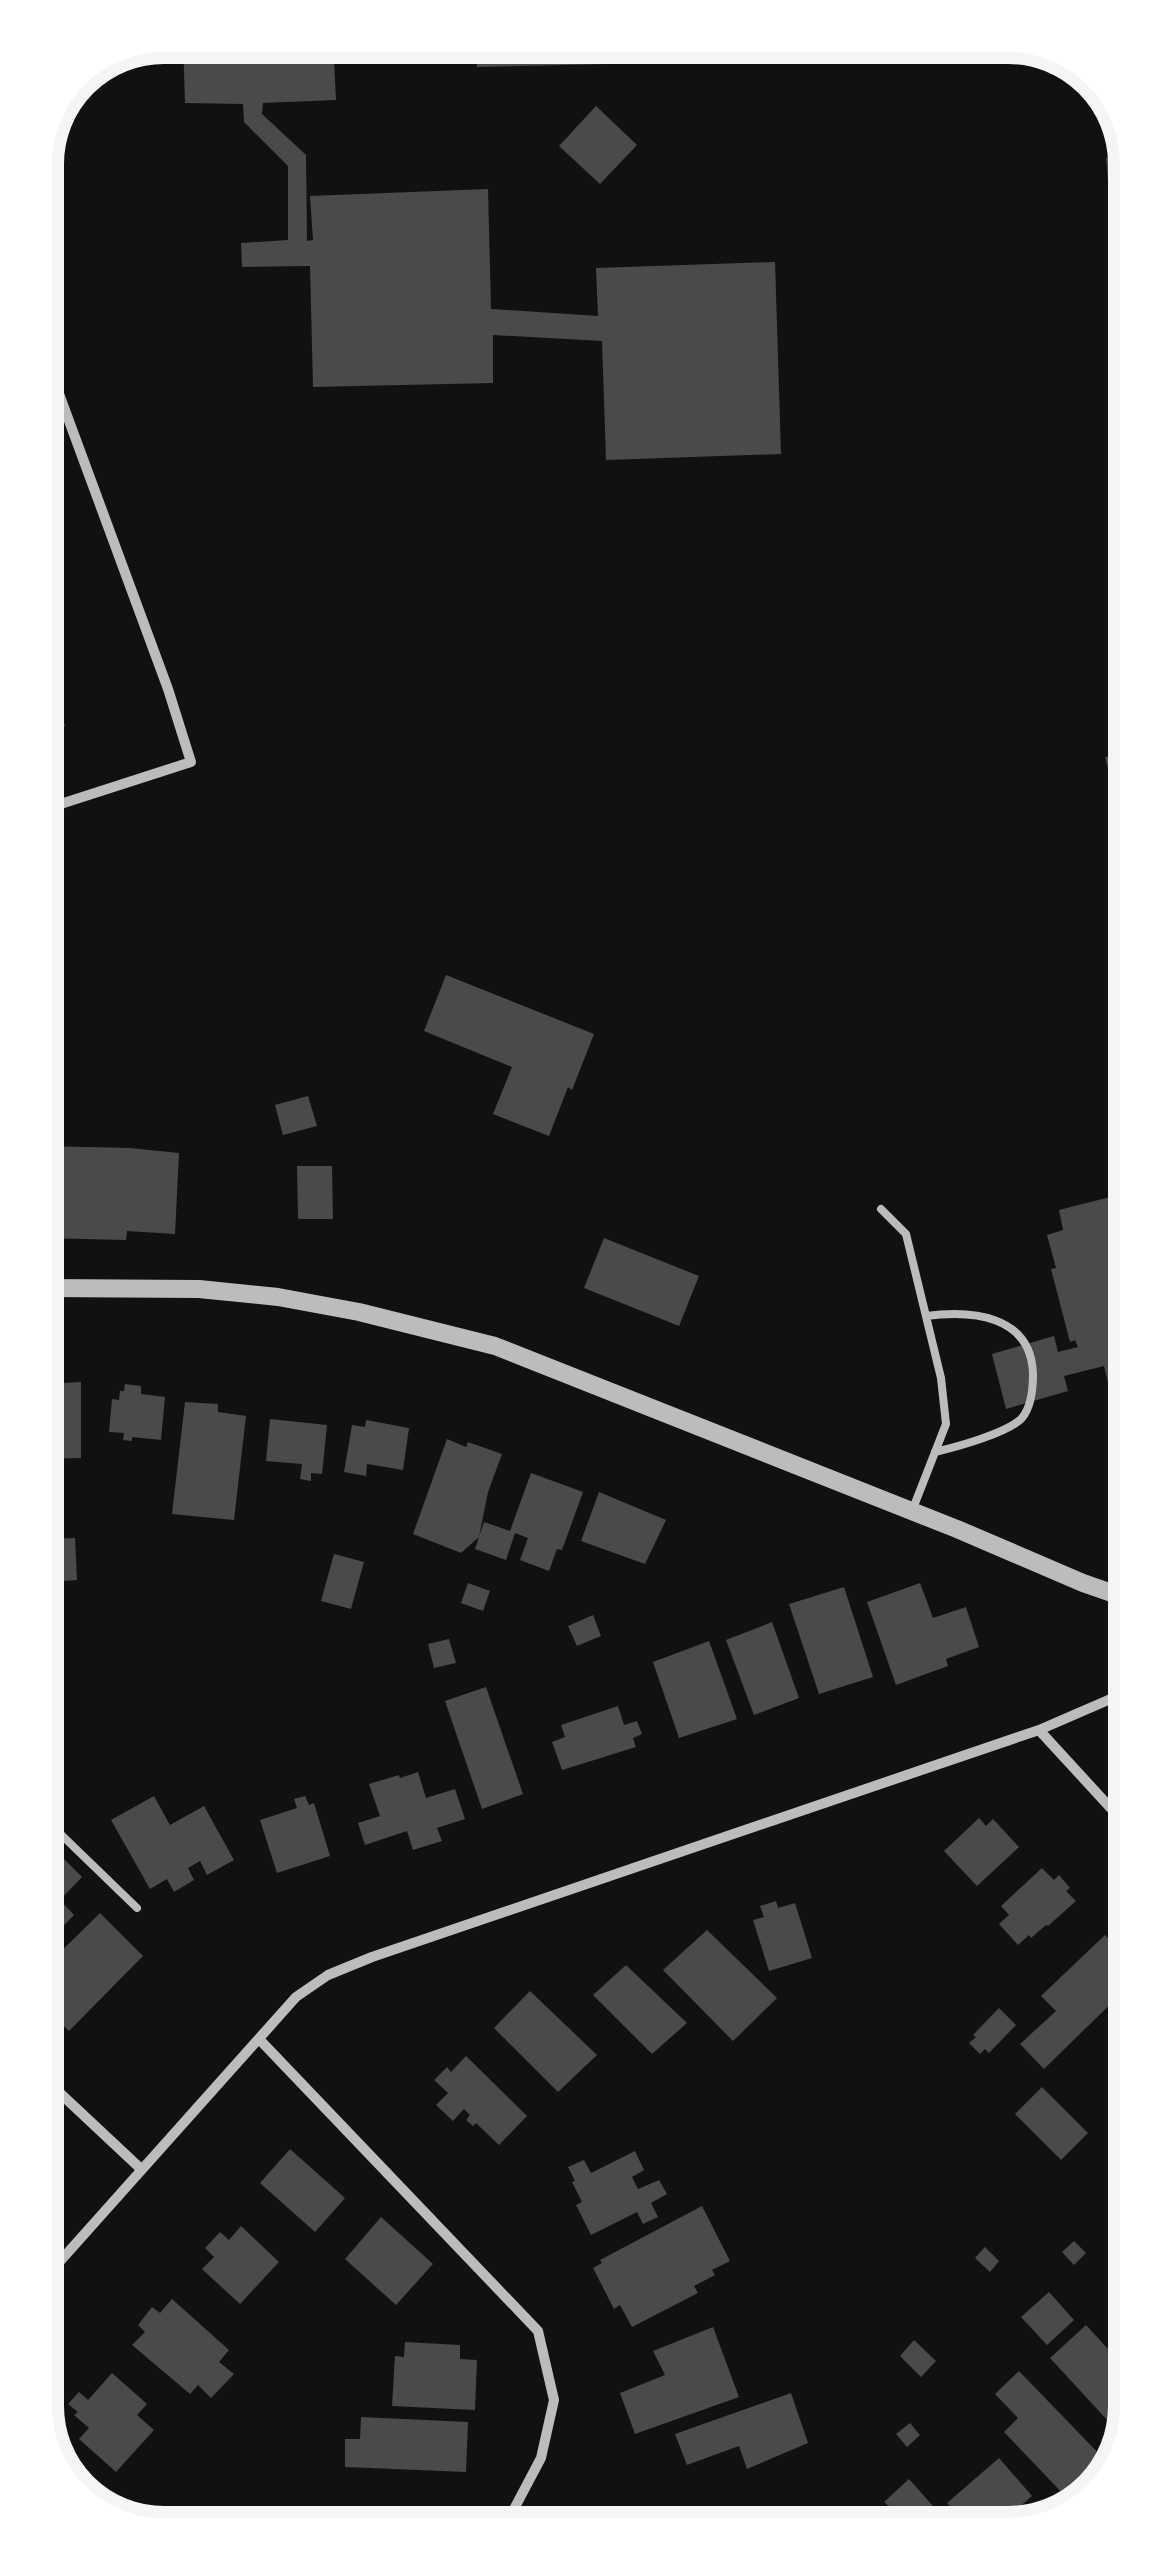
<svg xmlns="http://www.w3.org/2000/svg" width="1171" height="2569" viewBox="0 0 1171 2569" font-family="'PT Sans Narrow',sans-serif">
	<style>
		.building { fill: #4a4a4a }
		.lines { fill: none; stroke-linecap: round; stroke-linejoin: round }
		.service { stroke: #bcbcbc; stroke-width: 8 }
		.minor { stroke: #bcbcbc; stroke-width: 10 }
		.tertiary { stroke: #bcbcbc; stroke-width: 18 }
		.rim { fill: none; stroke: #f5f5f5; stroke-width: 12 }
	</style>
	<rect width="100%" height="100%" fill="#111"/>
	<path class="building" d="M183 40H333L336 100 263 103 262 114 306 155 307 241 313 240 310 196 488 189 491 309 598 316 596 268 775 262 781 454 606 460 602 341 493 335V383L313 387 310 266 242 267 241 243 288 240V166L244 122 243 104 185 103Z
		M475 40H653V63L477 67Z
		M596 106 637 145 600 184 559 146Z
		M1124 150 1125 211 1117 212V206H1110L1106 158H1114L1113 151Z
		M42 654 65 726 42 734Z
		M1126 752V810L1119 812 1105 757Z
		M446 975 594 1034 572 1090 568 1087 549 1136 493 1114 512 1067 424 1031Z
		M308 1096 317 1126 283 1135 275 1105Z
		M43 1146 130 1148 179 1153 175 1234 127 1231 126 1240 43 1238Z
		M297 1166H332L333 1219H298Z
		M1118 1195 1124 1219 1127 1218V1476L1119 1446 1123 1444 1104 1366 1064 1376 1068 1391 1006 1409 992 1354 1054 1336 1058 1352 1078 1347 1075 1340 1070 1342 1051 1269 1056 1268 1047 1235 1063 1230 1059 1210Z
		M604 1238 699 1276 679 1326 584 1288Z
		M81 1382V1458L44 1459V1384Z
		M125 1384 141 1386V1394L165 1397 161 1440 132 1437V1441L123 1440 124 1433 109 1432 112 1399 119 1400 120 1391H124Z
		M185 1402 218 1404V1412L246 1416 234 1520 172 1514Z
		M270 1419 327 1425 322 1474 311 1473V1481L300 1479 302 1464 266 1461Z
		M366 1420 409 1428 403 1470 367 1464 366 1476 344 1472 352 1425 365 1427Z
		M447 1439 466 1447 468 1442 502 1454 488 1492 479 1537 461 1553 413 1534Z
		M531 1473 583 1492 562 1550 557 1549 549 1571 520 1560 528 1538 515 1533 506 1560 475 1549 484 1522 510 1531Z
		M599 1492 666 1520 645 1564 581 1541Z
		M75 1538 77 1580 48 1582 46 1539Z
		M334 1554 364 1562 351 1609 321 1601Z
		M468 1583 490 1591 483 1611 461 1603Z
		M920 1583 933 1618 966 1607 979 1647 946 1659 948 1666 896 1685 867 1602Z
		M844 1587 873 1677 819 1694 789 1604Z
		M593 1615 601 1636 577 1646 568 1626Z
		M772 1622 799 1698 754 1715 726 1640Z
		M449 1639 456 1663 434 1668 428 1644Z
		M709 1641 737 1719 679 1738 653 1662Z
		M486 1687 523 1794 482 1809 445 1701Z
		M618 1706 624 1725 637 1721 642 1734 633 1738 636 1747 562 1770 552 1742 565 1737 561 1725Z
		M418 1772 426 1798 455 1789 465 1819 437 1828 442 1841 413 1850 407 1831 365 1845 358 1823 380 1816 369 1784 399 1775 400 1778Z
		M154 1796 170 1825 204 1806 234 1860 207 1875 200 1861 188 1868 194 1880 174 1892 167 1879 150 1889 111 1820Z
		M305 1796 309 1805 314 1803 330 1856 277 1873 260 1820 297 1808 294 1799Z
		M979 1818 986 1826 993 1819 1019 1847 977 1886 944 1851Z
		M54 1849 82 1877 60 1900 74 1915 45 1945V1859Z
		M1042 1868 1054 1880 1059 1875 1070 1888 1066 1891 1076 1901 1048 1926 1046 1925 1031 1938 1029 1935 1018 1945 999 1924 1009 1915 1001 1906Z
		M776 1901 778 1908 795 1903 812 1958 769 1971 753 1920 764 1917 760 1906Z
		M100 1913 143 1956 69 2031 45 2008V1967Z
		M707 1930 777 1998 733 2041 663 1970Z
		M1105 1935 1130 1960V1985L1044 2069 1020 2044 1056 2011 1041 1996Z
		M626 1965 687 2023 652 2054 593 1995Z
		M530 1991 597 2055 558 2092 494 2028Z
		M999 2008 1016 2025 989 2053 985 2049 980 2054 969 2043 976 2037 973 2035Z
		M1130 2025V2066L1109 2044Z
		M466 2056 527 2116 499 2145 476 2123 473 2126 466 2120 470 2115 464 2109 453 2121 436 2105 448 2093 434 2080 447 2067 451 2072Z
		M1042 2087 1088 2133 1061 2160 1015 2114Z
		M290 2149 345 2198 315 2232 260 2183Z
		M635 2151 644 2170 632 2177 638 2189 659 2180 667 2194 651 2203 658 2217 643 2224 637 2212 591 2235 576 2205 582 2202 572 2182 575 2181 568 2167 584 2160 591 2173Z
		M702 2206 730 2261 712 2270 715 2275 694 2286 698 2293 632 2327 620 2305 614 2309 593 2268 602 2263 600 2260Z
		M381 2217 433 2264 396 2305 345 2259Z
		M241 2226 279 2262 240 2304 202 2269 214 2257 205 2248 220 2232 229 2240Z
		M1074 2241 1086 2253 1074 2265 1062 2252Z
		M985 2247 999 2261 990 2272 975 2258Z
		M1049 2292 1074 2320 1047 2345 1021 2317Z
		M172 2299 229 2350 219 2362 234 2374 211 2398 198 2385 190 2394 132 2345 145 2332 138 2325 152 2307 160 2313Z
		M1086 2325 1131 2374V2406L1128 2417 1121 2411 1109 2422 1050 2358Z
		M713 2327 739 2397 635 2434 620 2393 665 2375 653 2351Z
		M914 2340 936 2361 921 2377 900 2356Z
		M405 2342 460 2345V2359L477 2360 475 2410 392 2406 395 2356 404 2357Z
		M1019 2371 1104 2459 1065 2496 1004 2432 1018 2418 995 2394Z
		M112 2373 147 2404 137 2415 154 2430 116 2472 79 2439 89 2428 74 2415 78 2412 68 2404 79 2392 88 2400Z
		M791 2393 808 2443 747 2469 739 2446 687 2465 675 2434Z
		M361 2417 468 2422 466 2472 345 2467V2439H360Z
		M910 2423 920 2435 907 2447 896 2434Z
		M47 2445 82 2474 74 2484 47 2446Z
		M999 2458 1032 2496 1001 2523H965L947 2503Z
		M909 2479 948 2523H896L888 2513 892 2509 884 2502Z
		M403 2515 404 2527H330V2521Z"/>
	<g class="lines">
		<path class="service" d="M881 1209 906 1234 941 1378 946 1424 912 1511
			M926 1316C972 1310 1031 1315 1033 1374 1033 1388 1032 1406 1022 1418 1008 1433 956 1447 935 1452
			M45 1819 137 1908"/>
		<path class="minor" d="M41 345 168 689 191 762 42 810
			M1039 1730 1129 1828
			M259 2039 538 2331 554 2400 541 2458 505 2526
			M46 2080 141 2169
			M46 2277 296 1997 328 1975 372 1957 1039 1730 1129 1691"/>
		<path class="tertiary" d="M43 1288 199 1289 278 1297 359 1312 495 1346 957 1529 1083 1583 1129 1599"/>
	</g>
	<path d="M0 0H1171V2569H0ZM164 58H1008A106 106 0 0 1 1114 164V2406A106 106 0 0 1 1008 2512H164A106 106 0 0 1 58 2406V164A106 106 0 0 1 164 58Z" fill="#fff" fill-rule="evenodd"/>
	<path class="rim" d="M164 58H1008A106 106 0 0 1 1114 164V2406A106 106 0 0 1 1008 2512H164A106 106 0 0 1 58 2406V164A106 106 0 0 1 164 58Z"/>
</svg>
